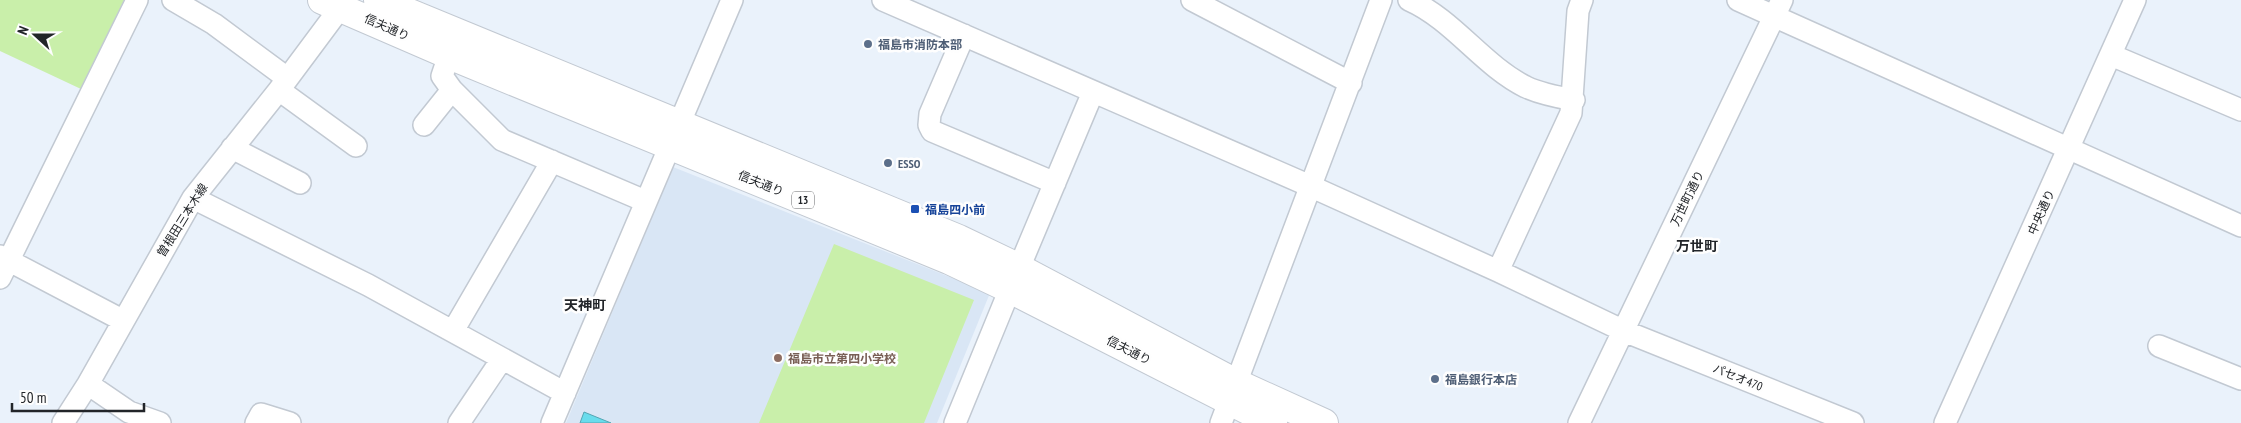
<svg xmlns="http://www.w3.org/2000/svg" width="2241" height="423" viewBox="0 0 2241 423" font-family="'PT Sans Narrow','Noto Sans JP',sans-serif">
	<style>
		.built { fill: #d9e6f5 }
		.green { fill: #c9efaa }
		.water { fill: #69dcec; stroke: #54a5b2 }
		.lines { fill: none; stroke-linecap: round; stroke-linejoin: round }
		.minor-casing { stroke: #c2c9d2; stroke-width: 24 }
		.highway-casing { stroke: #c2c9d2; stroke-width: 30 }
		.minor { stroke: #fff; stroke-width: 21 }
		.highway { stroke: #fff; stroke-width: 28 }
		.service-dot { fill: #5c6f8a; stroke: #fefefe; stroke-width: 2 }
		.transit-dot { fill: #1a4fb4; stroke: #fefefe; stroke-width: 2 }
		.education-dot { fill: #8d6e63; stroke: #fefefe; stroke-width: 2 }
		.labels { text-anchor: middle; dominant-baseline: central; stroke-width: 5; stroke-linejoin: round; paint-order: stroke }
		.shield { fill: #fefefe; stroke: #646669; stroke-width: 1 }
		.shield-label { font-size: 11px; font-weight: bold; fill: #222529 }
		.street-label { font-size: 12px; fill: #222529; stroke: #fefefe }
		.service-label { font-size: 12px; font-weight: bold; fill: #4e5e75; stroke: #fefefe; text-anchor: start }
		.transit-label { font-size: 12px; font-weight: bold; fill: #164399; stroke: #fefefe; text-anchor: start }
		.education-label { font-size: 12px; font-weight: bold; fill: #785e54; stroke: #fefefe; text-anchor: start }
		.neighbourhood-label { font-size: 14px; font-weight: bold; fill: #222529; stroke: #fefefe }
	</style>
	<rect width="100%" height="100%" fill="#eaf2fb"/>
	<path class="built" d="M673 167 990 293 937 423H566Z"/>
	<path class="green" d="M0 0H126L81 89 0 51Z
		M834 244 974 300 924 423H759Z"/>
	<path class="water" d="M584 412 611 423H580Z"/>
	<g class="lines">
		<g class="minor-casing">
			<path id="minor" d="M173 0 214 24 287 78
				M883 0 1310 186 1498 271 1624 331 1853 423
				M1192 0 1351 83
				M1409 0C1454 20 1482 65 1526 87 1541 94 1557 97 1574 100
				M1738 0 2241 226
				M964 35 930 114 929 125 932 131 1055 183
				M449 55 442 76 452 90 502 140 645 201
				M2111 55 2241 110
				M279 90 356 146
				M424 125 452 90
				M232 148 300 183
				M193 198 368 285 565 393
				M0 256 122 320
				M1019 268 1093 92
				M1498 271 1571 113 1578 11 1582 0
				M0 278 137 0
				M453 331 552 161
				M2159 346 2241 379
				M88 384 129 412 160 423
				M63 423 88 384 193 198 279 90 346 0
				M256 423 261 414 290 423
				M459 423 502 359
				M552 423 732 0
				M955 423 1010 289
				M1221 423 1381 0
				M1579 423 1782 0
				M1945 423 2135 0"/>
		</g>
		<g class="highway-casing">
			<path id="highway" d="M322 0 449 55 949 260 1010 289 1273 423
				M378 0 959 239 1013 265 1236 383 1324 423"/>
		</g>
		<use href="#minor" class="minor"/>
		<use href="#highway" class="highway"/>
	</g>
	<g class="service-dot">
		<circle cx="868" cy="44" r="5"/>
		<circle cx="888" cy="163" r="5"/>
		<circle cx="1435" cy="379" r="5"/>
	</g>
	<rect class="transit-dot" x="910" y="204" width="10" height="10" rx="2.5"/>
	<circle class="education-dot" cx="778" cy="358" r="5"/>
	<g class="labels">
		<rect class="shield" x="792" y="191.5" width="22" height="17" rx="4"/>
		<g class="shield-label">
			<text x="803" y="200">13</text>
		</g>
		<g class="street-label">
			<text transform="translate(387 27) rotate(24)">信夫通り</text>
			<text transform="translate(761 183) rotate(22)">信夫通り</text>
			<text transform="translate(1687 198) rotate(-64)">万世町通り</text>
			<text transform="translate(2041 212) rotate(-66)">中央通り</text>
			<text transform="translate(182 220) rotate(-58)">曽根田三本木線</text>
			<text transform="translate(1129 350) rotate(27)">信夫通り</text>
			<text transform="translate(1738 377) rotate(22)">パセオ470</text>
		</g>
		<g class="service-label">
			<text x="878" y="44">福島市消防本部</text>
			<text x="898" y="163">ESSO</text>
			<text x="1445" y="379">福島銀行本店</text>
		</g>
		<g class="transit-label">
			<text x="925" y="209">福島四小前</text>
		</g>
		<g class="education-label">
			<text x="788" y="358">福島市立第四小学校</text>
		</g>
		<g class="neighbourhood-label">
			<text x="1697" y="246">万世町</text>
			<text x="585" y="305">天神町</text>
		</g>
	</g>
	<g transform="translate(35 35) rotate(291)" stroke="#fefefe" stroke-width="4" paint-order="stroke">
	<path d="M0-4L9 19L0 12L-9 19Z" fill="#222529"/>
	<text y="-8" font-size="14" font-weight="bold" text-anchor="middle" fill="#222529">N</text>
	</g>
	<path d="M12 403v8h132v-8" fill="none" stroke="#222529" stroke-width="2.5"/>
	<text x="20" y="403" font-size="15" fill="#222529" stroke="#fefefe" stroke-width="4" paint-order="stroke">50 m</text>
</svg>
